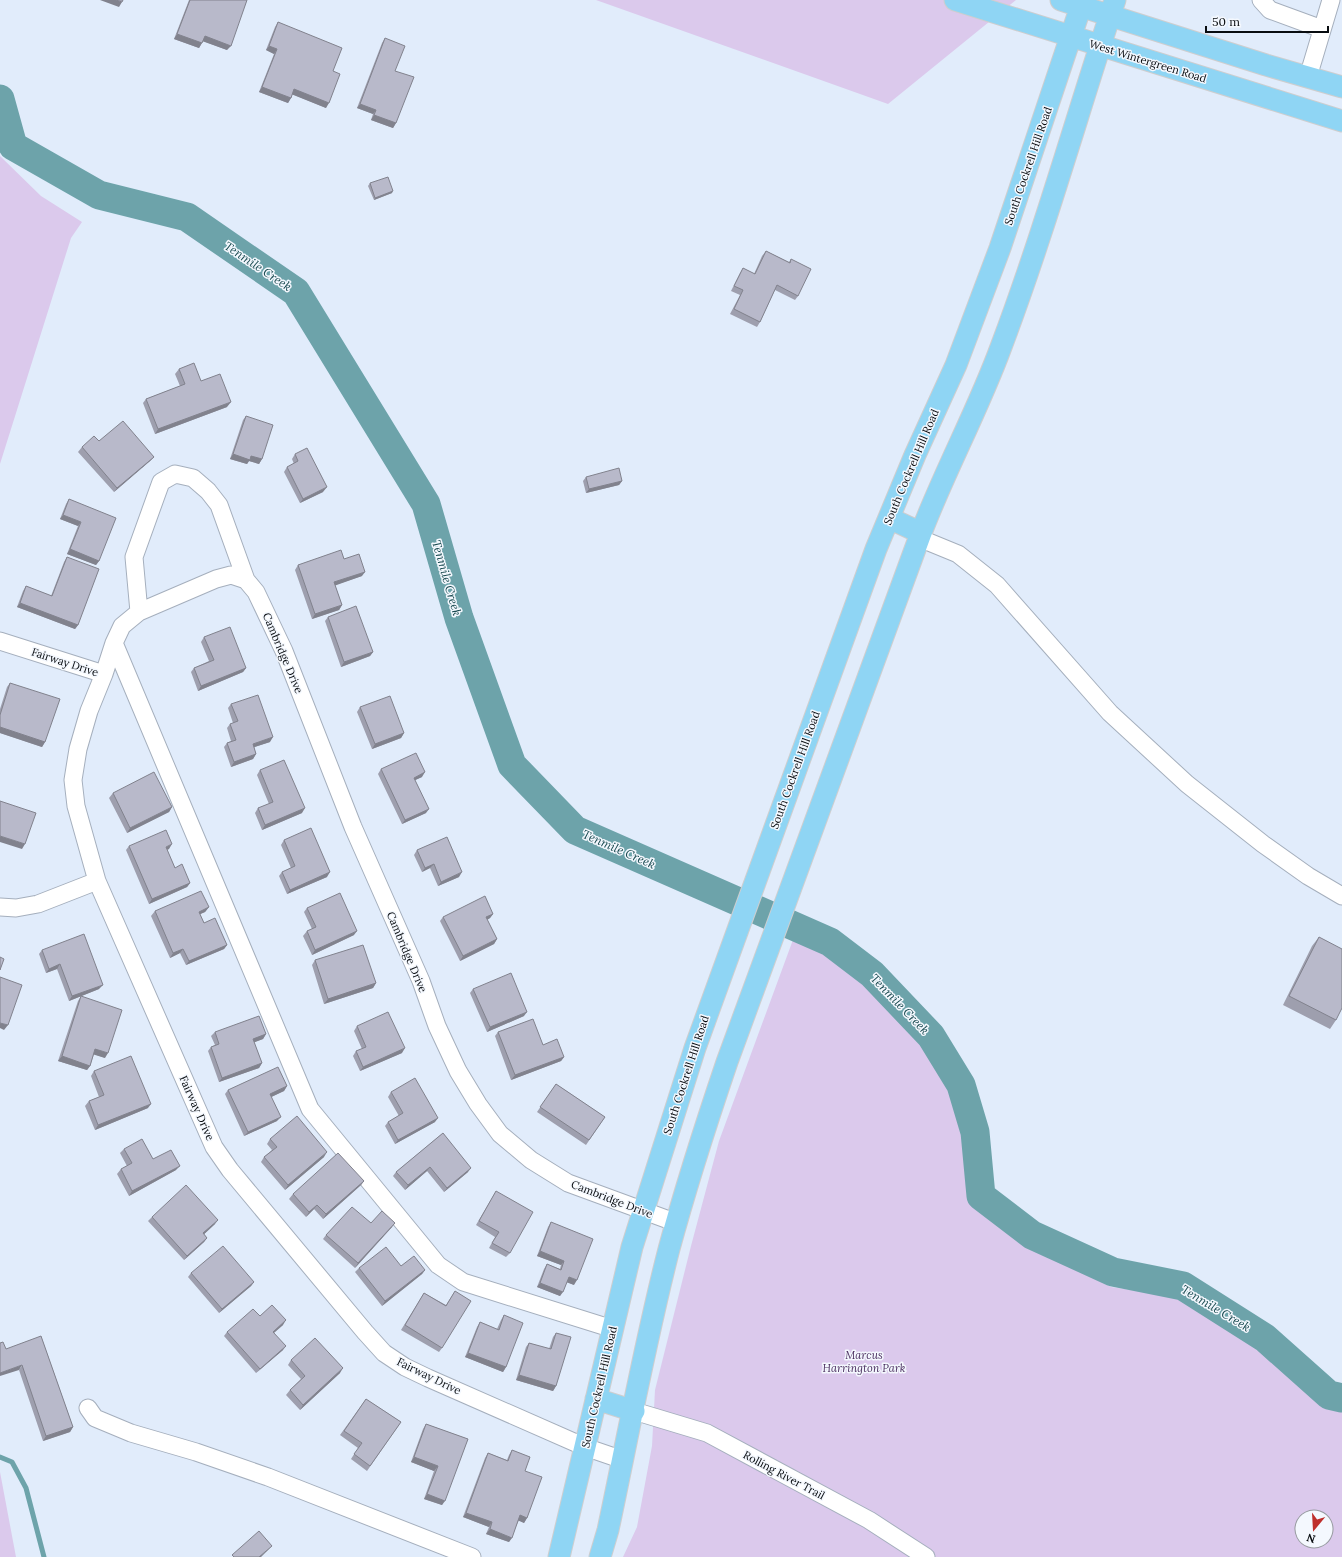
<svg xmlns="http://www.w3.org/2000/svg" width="1342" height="1557" viewBox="0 0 1342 1557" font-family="Lora,serif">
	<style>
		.green { fill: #dbc9ec; fill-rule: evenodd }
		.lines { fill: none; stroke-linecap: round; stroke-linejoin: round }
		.stream { stroke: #6da3aa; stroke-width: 5 }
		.river { stroke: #6da3aa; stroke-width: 29 }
		.minor-casing { stroke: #a5afbd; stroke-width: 19 }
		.major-casing { stroke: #cececf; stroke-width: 23 }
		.minor { stroke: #fff; stroke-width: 17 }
		.major { stroke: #8fd5f4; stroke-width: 21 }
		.wall { fill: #9e9fae }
		.shaded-wall { fill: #81828d }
		.building { fill: #b8b9ca; stroke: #81828d }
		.labels { text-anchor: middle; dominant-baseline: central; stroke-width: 3; stroke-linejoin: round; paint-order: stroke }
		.street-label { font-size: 11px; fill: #080c10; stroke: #f4f8fe }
		.park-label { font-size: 11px; font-style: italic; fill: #4d3162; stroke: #f4f8fe }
		.water-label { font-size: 12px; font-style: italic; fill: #1a4b51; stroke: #f4f8fe }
	</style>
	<rect width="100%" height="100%" fill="#e1ecfb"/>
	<path class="green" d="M596 0H1016L888 104Z
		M0 156 41 196 82 222 71 238 0 464Z
		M794 937 830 953 924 1040 954 1084 964 1130 973 1199 1026 1242 1111 1287 1179 1297 1258 1349 1326 1402 1342 1405V1557H623L637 1527 652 1446 655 1390 691 1246 719 1141ZM1302 1517H1326V1541H1302Z
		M0 1472 16 1557H0Z"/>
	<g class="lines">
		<path class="stream" d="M0 1457 12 1462 26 1488 44 1557"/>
		<path class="river" d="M0 99 13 146 99 195 187 217 296 292 426 504 459 618 512 765 575 830 830 942 872 974 931 1036 961 1085 975 1132 981 1196 1032 1235 1113 1272 1183 1286 1265 1338 1329 1395 1342 1398"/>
		<g class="minor-casing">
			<path id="minor" d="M1261 0 1270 10 1322 29
				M1308 77 1331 0
				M919 538 958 554 997 585 1110 713 1187 784 1263 844 1308 876 1342 896
				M139 612 134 557 161 482 175 474 193 478 208 491 219 505 246 580
				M0 641 104 674
				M114 643 310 1109 438 1265 463 1282 613 1329
				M0 907 16 908 38 904 97 881
				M88 1408 95 1418 131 1433 196 1452 268 1477 472 1557
				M634 1411 707 1433 869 1520 926 1557
				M623 1460 585 1447 428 1378 405 1367 384 1353 365 1332 230 1170 214 1147 97 881 76 806 73 780 78 749 89 711 104 674 114 643 122 626 139 612 216 579 231 575 246 580 256 592 284 651 353 827 421 981 437 1026 458 1071 478 1104 500 1134 531 1160 568 1183 677 1223"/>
		</g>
		<g class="major-casing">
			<path id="major" d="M955 0 1342 121
				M1061 0 1266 65 1342 87
				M889 518 921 533
				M596 1399 634 1411
				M559 1557 632 1247 695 1048 876 549 915 455 956 365 1000 248 1083 0
				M600 1557 608 1530C628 1436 645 1342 669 1249 686 1186 706 1124 727 1062L921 533C945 470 978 410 1001 347 1044 233 1077 115 1115 0"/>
		</g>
		<use href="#minor" class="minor"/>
		<use href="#major" class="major"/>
	</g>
	<path class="wall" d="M189 0H247L227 50 203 41 199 48 174 39Z
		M278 22 333 71 326 108 292 94 291 98 288 103 259 92 274 54 266 50 275 27Z
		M385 38 395 71 396 123 393 128 371 120 373 114 357 108 382 43Z
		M370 183 392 193 374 200 368 186Z
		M766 251 789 262 791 259 798 296 795 300 775 290 760 322 757 327 730 314 740 295 731 291 740 273 743 268 754 274 762 256Z
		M179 369 201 381 227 407 155 434 143 403 146 399 180 386 175 374Z
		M246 416 262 459 259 464 249 461 247 464 230 459 243 420Z
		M99 441 154 457 150 461 114 492 78 452 82 447Z
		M295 454 323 492 300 503 284 472 287 467 294 464 292 459Z
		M586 477 622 481 619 485 586 493 583 481Z
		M69 499 99 561 96 565 67 554 78 526 60 519 66 504Z
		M67 557 78 625 75 629 17 607 23 591 26 586 51 596 64 562Z
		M344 559 362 576 335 585 342 605 339 610 312 619 295 570 298 565Z
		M328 617 373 652 370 656 341 667 325 621Z
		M204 637 246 668 243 672 198 691 191 672 194 668 209 661 201 642Z
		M10 683 45 742 42 747 0 733V709L7 687Z
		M231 704 270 742 254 747 256 754 253 759 231 767 224 747 227 743 231 741 227 728 230 724 233 723 228 708Z
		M360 707 404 733 401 738 372 749 357 712Z
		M381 769 422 777 415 780 426 813 402 824 378 774Z
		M260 770 302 813 262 830 255 813 258 808 269 804 257 775Z
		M113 793 172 807 169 812 127 833 109 798Z
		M284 840 327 877 287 894 279 876 282 872 291 868 281 845Z
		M129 846 169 849 167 850 175 868 190 883 187 887 149 904 126 850Z
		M417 850 459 877 438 886 430 868 422 872 414 855Z
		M209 907 205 912 200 914 204 923 227 945 224 949 186 965 180 953 170 958 151 916 155 911Z
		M307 908 354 935 312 955 303 936 307 931 312 929 304 912Z
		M493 914 490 918 487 920 497 939 494 944 460 961 440 921 443 917Z
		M1319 937 1336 1020 1330 1029 1283 1005 1312 946Z
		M42 950 99 989 69 1001 57 969 46 973 39 954Z
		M315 960 376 983 373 988 324 1004 312 965Z
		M473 989 524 1016 487 1032 470 993Z
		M81 996 105 1058 94 1054 90 1066 87 1070 58 1061 78 1001Z
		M357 1026 402 1053 360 1071 353 1056 356 1051 362 1049 354 1031Z
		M215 1032 266 1034 263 1039 254 1042 262 1063 259 1068 219 1082 208 1051 211 1047 215 1045 211 1036Z
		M498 1032 543 1045 564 1057 561 1061 511 1080 495 1036Z
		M94 1071 148 1108 95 1130 85 1106 89 1101 99 1097 91 1076Z
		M556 1084 605 1117 586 1145 537 1112Z
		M287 1086 284 1091 271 1097 277 1121 244 1136 225 1094 228 1090Z
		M391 1092 435 1122 395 1144 385 1126 388 1122 399 1116 388 1097Z
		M443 1133 468 1172 444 1192 427 1171 405 1190 393 1176 396 1172Z
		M270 1139 324 1157 285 1190 261 1162 264 1157 272 1150 267 1144Z
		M124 1149 176 1170 129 1196 117 1174 121 1169 127 1166 120 1153Z
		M364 1181 361 1185 323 1219 314 1209 306 1217 289 1199 293 1194Z
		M496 1191 510 1253 506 1257 489 1248 495 1237 476 1225Z
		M152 1217 215 1224 204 1234 207 1238 204 1242 184 1260 148 1221Z
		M551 1222 574 1285 567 1282 560 1296 537 1287 544 1269 547 1264 560 1269 561 1265 537 1256 548 1227Z
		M371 1223 392 1227 355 1268 323 1239 326 1235Z
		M401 1266 425 1270 422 1274 382 1306 355 1272 359 1268Z
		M191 1273 254 1282 251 1286 219 1313 188 1277Z
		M455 1291 442 1348 439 1352 401 1330 424 1293 446 1305Z
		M504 1315 506 1367 503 1372 465 1357 477 1327 480 1322 497 1329 501 1320Z
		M260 1316 283 1325 274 1333 283 1350 256 1373 224 1336 227 1332Z
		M556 1333V1386L553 1391 516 1380 526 1347 529 1343 549 1349 553 1337Z
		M41 1336 73 1427 70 1432 43 1441 19 1370Z
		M291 1360 340 1373 300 1410 286 1395 290 1390 301 1379 288 1365Z
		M366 1399 401 1422 367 1471 351 1459 358 1448 340 1435Z
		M426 1424 468 1439 442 1505 424 1499 434 1471 411 1462 423 1429Z
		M512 1450 525 1471 527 1518 524 1523 519 1520 509 1542 486 1534 489 1527 463 1517 485 1458 488 1453 507 1460 509 1455Z"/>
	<path class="shaded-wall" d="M100 0H116L122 2 119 7Z
		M177 34 202 43 199 48 174 39Z
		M205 36 231 46 227 50 202 41Z
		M269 46 277 49 274 54 266 50Z
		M262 87 291 98 288 103 259 92Z
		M294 89 329 103 326 108 291 94Z
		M360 104 376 110 373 114 357 108Z
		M374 115 396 123 393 128 371 120Z
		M393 191 392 193 374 200 375 198Z
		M231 402 227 407 155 434 158 429Z
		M233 454 251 456 262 459 259 464 249 461 247 464 230 459Z
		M154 457 150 461 114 492 117 488Z
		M622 481 619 485 586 493 589 489Z
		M327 487 323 492 300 503 303 499Z
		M63 515 81 522 78 526 60 519Z
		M70 549 99 561 96 565 67 554Z
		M365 572 362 576 331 587 334 582Z
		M20 603 78 625 75 629 17 607Z
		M342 605 339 610 312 619 315 614Z
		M373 652 370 656 341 667 344 662Z
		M246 668 243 672 198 691 201 686Z
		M0 727 45 742 42 747 0 733Z
		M404 733 401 738 372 749 375 744Z
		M273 737 270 742 249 749 253 744Z
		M256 754 253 759 231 767 234 762Z
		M425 772 422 777 411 782 414 778Z
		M172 807 169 812 127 833 130 828Z
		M305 808 302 813 262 830 265 825Z
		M429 809 426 813 402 824 405 820Z
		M0 836 25 844 22 849 0 842Z
		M172 844 169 849 162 851 166 847Z
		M434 864 430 868 422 872 425 868Z
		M330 872 327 877 287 894 290 890Z
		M462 872 459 877 438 886 441 882Z
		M190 883 187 887 149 904 152 899Z
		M209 907 205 912 196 916 199 912Z
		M493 914 490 918 483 922 486 917Z
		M357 931 354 935 312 955 315 950Z
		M497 939 494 944 460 961 463 956Z
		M227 945 224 949 186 965 189 961Z
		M183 949 180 953 170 958 173 953Z
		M60 964 57 969 46 973 49 969Z
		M376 983 373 988 324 1004 328 999Z
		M103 985 99 989 69 1001 72 996Z
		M527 1012 524 1016 487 1032 490 1027Z
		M0 1023 8 1025 4 1030 0 1028Z
		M266 1034 263 1039 250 1044 253 1039Z
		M405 1048 402 1053 360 1071 363 1067Z
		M95 1049 108 1053 105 1058 92 1054Z
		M62 1056 90 1066 87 1070 58 1061Z
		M564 1057 561 1061 511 1080 515 1075Z
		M262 1063 259 1068 219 1082 222 1078Z
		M287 1086 284 1091 267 1099 270 1094Z
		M151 1104 148 1108 95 1130 98 1125Z
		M281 1117 277 1121 244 1136 248 1132Z
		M438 1118 435 1122 395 1144 398 1140Z
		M327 1152 324 1157 285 1190 288 1185Z
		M180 1166 176 1170 129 1196 132 1191Z
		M430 1167 427 1171 405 1190 408 1185Z
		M471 1168 468 1172 444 1192 447 1188Z
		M364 1181 361 1185 323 1219 326 1214Z
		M317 1205 314 1209 306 1217 309 1212Z
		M218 1220 215 1224 200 1238 203 1233Z
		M395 1223 392 1227 355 1268 358 1263Z
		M207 1238 204 1242 184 1260 187 1256Z
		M540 1251 564 1261 561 1265 537 1256Z
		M425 1270 422 1274 382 1306 385 1301Z
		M569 1277 577 1280 574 1285 566 1282Z
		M254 1282 251 1286 219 1313 222 1309Z
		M540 1283 563 1292 560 1296 537 1287Z
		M286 1320 283 1325 270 1336 273 1332Z
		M286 1346 283 1350 256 1373 260 1369Z
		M468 1353 506 1367 503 1372 465 1357Z
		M22 1365 19 1370 0 1376V1373Z
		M343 1368 340 1373 300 1410 303 1405Z
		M519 1375 556 1386 553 1391 516 1380Z
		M73 1427 70 1432 43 1441 46 1436Z
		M414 1457 438 1466 434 1471 411 1462Z
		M427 1494 445 1501 442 1505 424 1499Z
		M466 1513 492 1522 489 1527 463 1517Z
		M520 1515 527 1518 524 1523 517 1520Z
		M490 1529 512 1538 509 1542 486 1534Z
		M272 1546 261 1557H259Z"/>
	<path class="building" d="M116 0H123L122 2Z
		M190 0H247L231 46 205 36 202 43 177 34Z
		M278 22 342 48 333 71 340 74 329 103 294 89 291 98 262 87 277 49 269 46Z
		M385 38 405 46 395 71 414 77 396 123 374 115 376 110 360 104Z
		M388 177 393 191 375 198 370 183Z
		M766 251 790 263 791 259 811 269 798 296 777 285 760 322 734 309 743 290 734 286 743 268 755 274Z
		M194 363 201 381 220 374 231 402 158 429 146 399 185 384 179 369Z
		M246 416 273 425 262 459 251 456 250 460 233 454Z
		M123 421 154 457 117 488 82 447 94 436 99 441Z
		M307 448 327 487 303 499 287 467 298 461 295 454Z
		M619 468 622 481 589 489 586 477Z
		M69 499 116 518 99 561 70 549 81 522 63 515Z
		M341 550 344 559 359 554 365 572 334 582 342 605 315 614 298 565Z
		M67 557 99 569 78 625 20 603 26 586 52 596Z
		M356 606 373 652 344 662 328 617Z
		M230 627 246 668 201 686 194 668 214 660 204 637Z
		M10 683 60 699 45 742 0 727V715Z
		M258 695 273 737 253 744 256 754 234 762 227 743 236 740 230 724 238 721 231 704Z
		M390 696 404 733 375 744 360 707Z
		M416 753 425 772 414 778 429 809 405 820 381 769Z
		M284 760 305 808 265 825 258 808 273 802 260 770Z
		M154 772 172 807 130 828 113 793Z
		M0 801 36 813 25 844 0 836Z
		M311 828 330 872 290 890 282 872 295 866 284 840Z
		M166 830 172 844 166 847 175 868 182 864 190 883 152 899 129 846Z
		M447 837 462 872 441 882 434 864 425 868 417 850Z
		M201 891 209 907 199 912 204 923 215 918 227 945 189 961 183 949 173 953 155 911Z
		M340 893 357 931 315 950 307 931 316 927 307 908Z
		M485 896 493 914 486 917 497 939 463 956 443 917Z
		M84 934 103 985 72 996 60 964 49 969 42 950Z
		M1319 937 1342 949V1008L1336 1020 1289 996Z
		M363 945 376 983 328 999 315 960Z
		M0 957 4 959 0 970Z
		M511 973 527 1012 490 1027 473 989Z
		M0 977 22 985 8 1025 0 1023Z
		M81 996 122 1010 108 1053 95 1049 90 1066 62 1056Z
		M388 1012 405 1048 363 1067 356 1051 366 1047 357 1026Z
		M259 1016 266 1034 253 1039 262 1063 222 1078 211 1047 219 1044 215 1032Z
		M533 1019 543 1045 557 1039 564 1057 515 1075 498 1032Z
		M131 1056 151 1104 98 1125 89 1101 104 1095 94 1071Z
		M278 1067 287 1086 270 1094 281 1117 248 1132 228 1090Z
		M415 1078 438 1118 398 1140 388 1122 403 1113 391 1092Z
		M556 1084 605 1117 589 1140 540 1107Z
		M297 1116 327 1152 288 1185 264 1157 277 1147 270 1139Z
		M443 1133 471 1168 447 1188 430 1167 408 1185 396 1172Z
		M142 1139 153 1159 171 1150 180 1166 132 1191 121 1169 132 1163 124 1149Z
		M338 1153 364 1181 326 1214 317 1205 309 1212 293 1194Z
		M186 1185 218 1220 203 1233 207 1238 187 1256 152 1217Z
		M496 1191 533 1212 510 1253 492 1243 499 1232 479 1221Z
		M352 1207 371 1223 382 1211 395 1223 358 1263 326 1235Z
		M551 1222 593 1239 577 1280 569 1277 563 1292 540 1283 547 1264 561 1270 564 1261 540 1251Z
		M223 1246 254 1282 222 1309 191 1273Z
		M386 1247 401 1266 414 1256 425 1270 385 1301 359 1268Z
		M455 1291 471 1301 442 1348 405 1325 424 1293 446 1306Z
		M272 1305 286 1320 273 1332 286 1346 260 1369 227 1332 253 1309 260 1316Z
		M504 1315 523 1323 506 1367 468 1353 480 1322 499 1330Z
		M556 1333 571 1337 556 1386 519 1375 529 1343 551 1349Z
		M41 1336 73 1427 46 1436 22 1365 0 1373V1343L3 1342 6 1349Z
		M315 1338 343 1368 303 1405 290 1390 305 1376 291 1360Z
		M366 1399 401 1422 370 1466 354 1454 362 1443 344 1431Z
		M426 1424 468 1439 445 1501 427 1494 438 1466 414 1457Z
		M512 1450 530 1457 525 1471 542 1477 527 1518 520 1515 512 1538 490 1529 492 1522 466 1513 488 1453 508 1461Z
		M259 1531 272 1546 259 1557H234L232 1555Z"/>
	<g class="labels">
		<g class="street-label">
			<text transform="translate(1148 61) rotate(17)">West Wintergreen Road</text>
			<text transform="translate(1028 166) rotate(-71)">South Cockrell Hill Road</text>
			<text transform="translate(911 467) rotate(-67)">South Cockrell Hill Road</text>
			<text transform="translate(283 653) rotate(67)">Cambridge Drive</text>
			<text transform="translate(65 662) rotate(18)">Fairway Drive</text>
			<text transform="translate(795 770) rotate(-70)">South Cockrell Hill Road</text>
			<text transform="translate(407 952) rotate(67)">Cambridge Drive</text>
			<text transform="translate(686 1075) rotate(-72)">South Cockrell Hill Road</text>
			<text transform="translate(197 1108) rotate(66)">Fairway Drive</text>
			<text transform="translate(612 1199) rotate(21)">Cambridge Drive</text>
			<text transform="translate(429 1376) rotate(26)">Fairway Drive</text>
			<text transform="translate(599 1387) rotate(-77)">South Cockrell Hill Road</text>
			<text transform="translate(784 1475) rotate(28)">Rolling River Trail</text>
		</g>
		<g class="park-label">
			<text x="864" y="1355">Marcus<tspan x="864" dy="13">Harrington Park</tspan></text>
		</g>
		<g class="water-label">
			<text transform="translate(258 266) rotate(34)">Tenmile Creek</text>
			<text transform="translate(447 578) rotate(74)">Tenmile Creek</text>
			<text transform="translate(619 849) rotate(24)">Tenmile Creek</text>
			<text transform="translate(900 1004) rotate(46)">Tenmile Creek</text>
			<text transform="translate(1216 1308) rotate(31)">Tenmile Creek</text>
		</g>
	</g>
	<g transform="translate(1314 1529) rotate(198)"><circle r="19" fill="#f4f8fe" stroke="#969a9f"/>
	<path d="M0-3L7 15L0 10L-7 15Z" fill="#be2f2c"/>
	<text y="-6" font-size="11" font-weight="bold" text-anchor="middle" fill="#080c10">N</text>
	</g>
	<path d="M1206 26v6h122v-6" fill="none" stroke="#080c10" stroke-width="2"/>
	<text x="1212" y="26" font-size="12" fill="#080c10" stroke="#f4f8fe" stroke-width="3" paint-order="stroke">50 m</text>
</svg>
